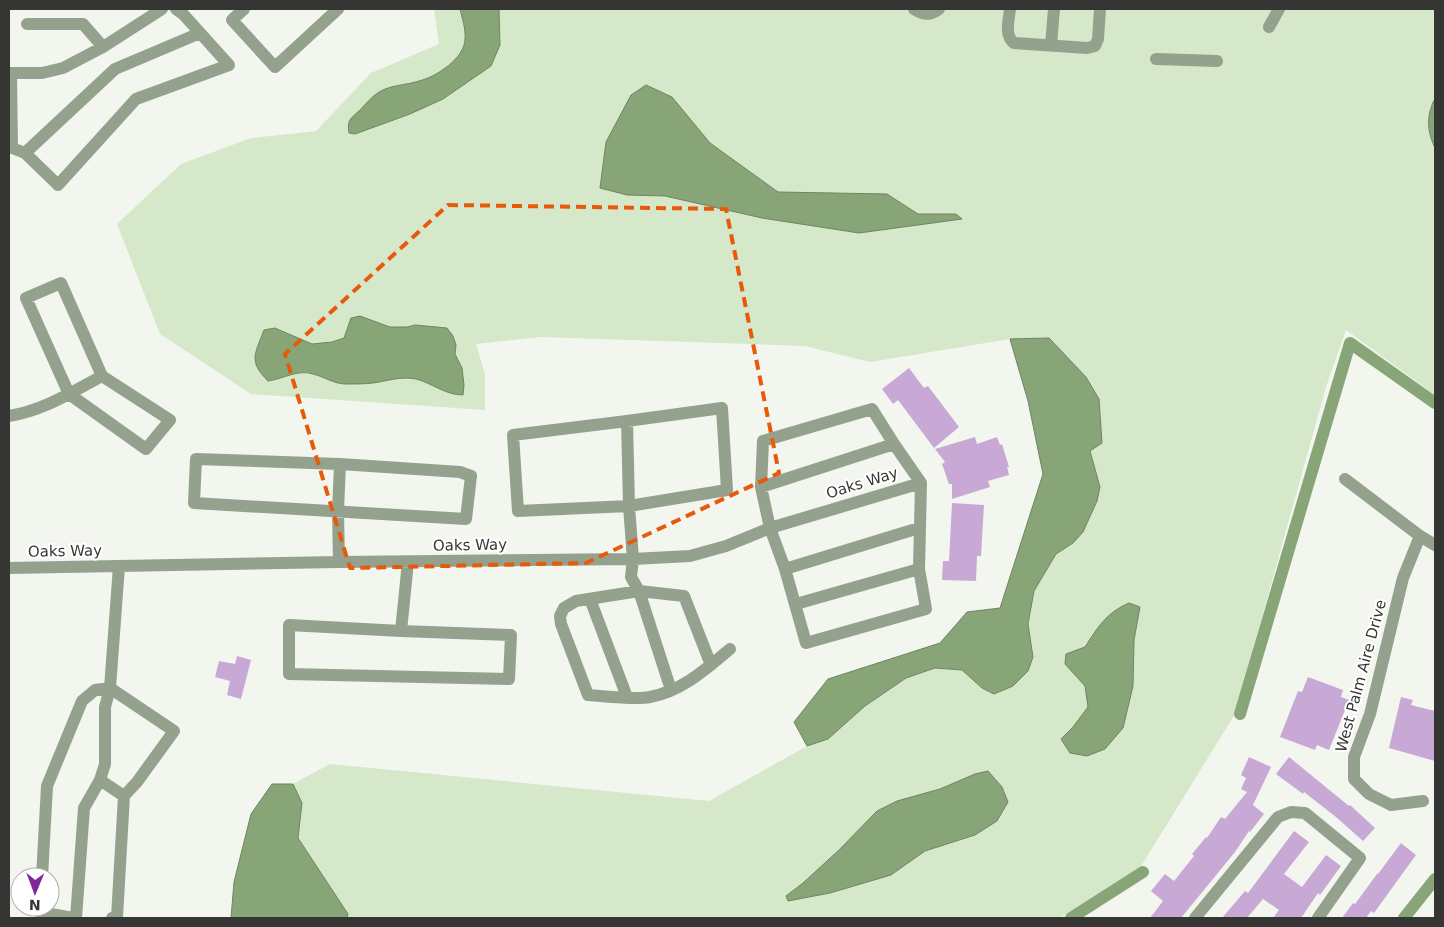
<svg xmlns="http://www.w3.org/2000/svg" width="1444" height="927" viewBox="0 0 1444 927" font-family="'DejaVu Sans',sans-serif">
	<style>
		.green { fill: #d5e8ca }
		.water { fill: #88a578; stroke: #6f8464 }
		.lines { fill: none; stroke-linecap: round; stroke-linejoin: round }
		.canal { stroke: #88a578; stroke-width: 12 }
		.building { fill: #c8a9d6 }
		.minor { stroke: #94a18d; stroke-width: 12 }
		.marked { fill: none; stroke: #e8590c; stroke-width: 4; stroke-dasharray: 10 6; stroke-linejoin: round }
		.labels { text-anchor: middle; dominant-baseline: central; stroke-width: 4; stroke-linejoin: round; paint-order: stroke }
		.street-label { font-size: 15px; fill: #353634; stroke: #fff }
	</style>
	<rect width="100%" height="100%" fill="#f2f6ef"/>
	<path class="green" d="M434 9H1435V395L1346 330 1326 387 1235 714 1140 868 1060 918H347L348 914 298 838 302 803 293 784 330 764 709 801 807 746 828 739 865 706 906 678 935 668 962 670 982 688 1033 657 1028 624 1034 591 1056 554 1073 543 1100 487 1090 451 1049 338 1010 339 870 362 805 346 541 337 476 344 485 374V410L251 394 160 334 117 224 181 164 251 138 316 131 371 73 439 44Z"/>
	<path class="water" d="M460 9H499L500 45 491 66 443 99 410 114 355 134 349 133C347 120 350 119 359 111 365 105 371 97 379 92 390 85 407 85 419 81 436 77 465 58 465 39 466 29 462 18 460 9Z
		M646 85 672 97 710 143 778 192 887 194 918 214H956L962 219 859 233 762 218 665 196 627 195 600 188 606 142 631 95Z
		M1435 99V148C1429 135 1427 125 1430 111 1432 106 1432 103 1435 99Z
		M360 316 390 327H407L415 325 447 328 453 336 456 345 455 354 462 368 464 385 463 395C445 395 432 383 416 379 401 376 387 381 373 383 365 384 355 384 346 384 334 384 325 377 313 374 298 369 283 379 268 381 248 361 255 354 264 330L275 328 312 344 332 342 344 338 351 318Z
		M1049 338 1086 377 1099 399 1102 443 1090 451 1100 487 1097 501 1083 532 1073 543 1056 554 1034 591 1028 624 1033 657 1028 671 1013 686 994 694 982 688 962 670 935 668 906 678 865 706 828 739 807 746 794 722 828 679 940 643 967 612 1000 608 1043 474 1028 401 1010 339Z
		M1129 603 1140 607 1134 640 1133 686 1123 728 1105 749 1087 756 1070 753 1061 739 1073 727 1088 707 1085 686 1065 664 1066 654 1085 647C1098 627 1106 613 1129 603Z
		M988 771 1002 787 1008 802 997 821 975 835 925 851 891 875 830 893 788 901 786 896 803 883 839 850 877 811 897 801 940 789 975 774Z
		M272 784H293L302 803 298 838 348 914 347 918H231L234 882 251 814Z"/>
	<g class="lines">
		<path class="canal" d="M1240 714 1350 343 1435 403
			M1071 918 1143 872
			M1404 918 1435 879"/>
	</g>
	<path class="building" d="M909 368 924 388 928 386 959 427 934 448 898 400 893 404 882 389Z
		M975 437 977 444 997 437 1000 445 1002 444 1009 467H1007L1009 475 988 481 990 487 952 499V484H949L942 464 945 462 935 449Z
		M952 503 984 505 981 556H977L976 581 942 580 943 561H949Z
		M237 656 251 660 241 699 227 695 230 681 215 677 219 661 235 664Z
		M1308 677 1343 690 1341 697 1349 700 1329 750 1317 745 1315 750 1280 737 1298 691 1302 692Z
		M1401 697 1413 700 1411 705 1435 711V761L1389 748Z
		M1249 757 1271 767 1253 805 1264 814 1250 832 1249 831 1235 852 1181 918H1150L1163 901 1151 891 1165 874 1174 881 1194 856 1192 854 1206 837 1207 838 1221 817 1225 819 1247 792 1241 789 1246 778 1241 775Z
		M1289 757 1349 806 1350 805 1375 828 1363 841 1336 817 1304 792 1303 794 1276 774Z
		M1294 831 1309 842 1284 874 1302 887 1326 855 1341 866 1320 895 1318 893 1301 918H1273L1279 910 1263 899 1247 918H1222L1245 891 1248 893Z
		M1401 843 1416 855 1374 913 1371 911 1366 918H1342L1353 903 1355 904 1377 874H1378Z"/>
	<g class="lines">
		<path class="minor" d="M176 9 183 14 229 65 136 99 58 185 25 153 115 69 200 33
			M244 9 232 20 275 67 338 9
			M914 9C924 15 930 16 939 9
			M1010 9C1009 19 1004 36 1014 43L1087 48 1095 46 1098 39 1100 9
			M27 24H83L103 47
			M1269 27 1279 9
			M1051 45 1054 9
			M1156 59 1217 61
			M9 73H42L63 68 103 47 162 9
			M11 73 12 148 25 153
			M61 283 102 376 170 420 146 449 69 394 26 298Z
			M722 408 727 490 629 506 518 511 513 435 627 421Z
			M872 409 894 444 921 483 919 569 926 609 806 643 785 569 770 528 761 487 763 441Z
			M9 416C43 411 72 392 102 376
			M627 421 629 506 633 559 631 577 639 591 671 690
			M196 459 340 464 460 472 471 476 466 519 194 503Z
			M1345 479 1420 536 1435 545
			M761 487 894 444
			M1420 536 1403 578 1370 714 1354 757V779L1369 794 1391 805 1423 801
			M339 562 338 511 340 464
			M9 568 339 562 633 559 690 556 726 546 770 528 921 483
			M785 569 919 528
			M590 599 627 697
			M796 604 919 569
			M401 631 511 635 509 679 289 674V625L401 631 408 562
			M711 665 684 596 639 591 576 601 564 608 560 616 561 624 588 695C605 696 634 700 650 697 682 691 706 669 730 649
			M100 780 124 796
			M42 877 47 786 82 701 95 690 110 688 174 731 137 782 124 796 117 917 112 918
			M40 907V912L73 918
			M76 918 84 808 100 780 105 764V707L110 688 119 566
			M1195 918 1278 817 1291 812 1305 813 1360 858 1318 918"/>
	</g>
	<path class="marked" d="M448 205 726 209 779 473 586 563 350 568 285 354Z"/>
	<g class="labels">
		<g class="street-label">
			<text transform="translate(862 483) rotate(-17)">Oaks Way</text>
			<text transform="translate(470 545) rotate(-1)">Oaks Way</text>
			<text transform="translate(65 551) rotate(-1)">Oaks Way</text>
			<text transform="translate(1361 676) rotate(-75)">West Palm Aire Drive</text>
		</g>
	</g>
	<rect width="1444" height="927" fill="none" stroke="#353634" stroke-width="20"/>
	<g transform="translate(35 892) rotate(181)"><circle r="24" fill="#ffffff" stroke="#aeafae"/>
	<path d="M0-4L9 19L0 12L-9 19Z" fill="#7c2a9a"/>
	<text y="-8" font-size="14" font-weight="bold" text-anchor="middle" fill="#353634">N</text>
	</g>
</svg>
